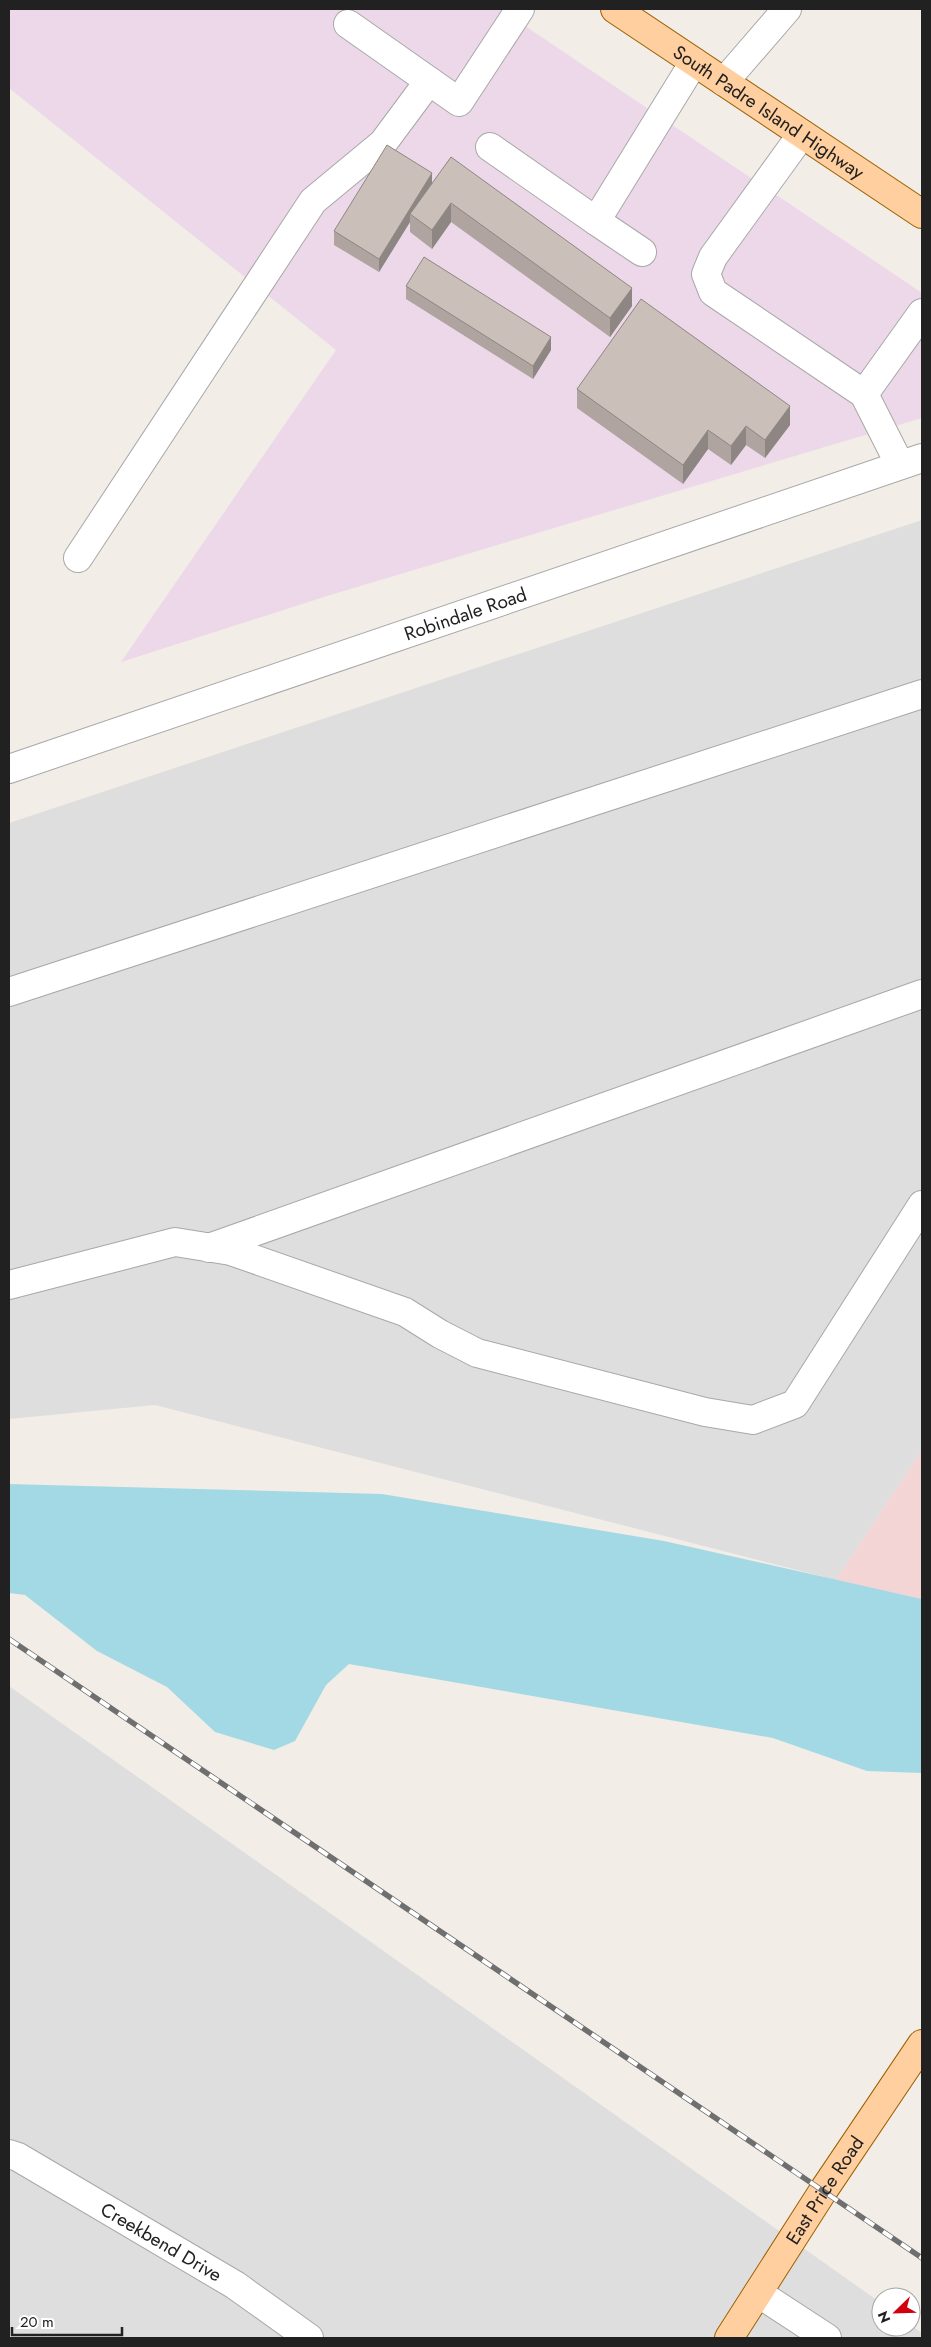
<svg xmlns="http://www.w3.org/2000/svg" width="931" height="2347" viewBox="0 0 931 2347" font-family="Jost,sans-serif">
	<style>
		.residential { fill: #dfdede }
		.commercial { fill: #f4d5d5 }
		.industrial { fill: #ecd8e9 }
		.water { fill: #a3d9e4 }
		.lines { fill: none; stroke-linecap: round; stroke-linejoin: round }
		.minor-casing { stroke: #a8a8a8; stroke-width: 30 }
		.major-casing { stroke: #9e6000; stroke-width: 30 }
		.minor { stroke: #fff; stroke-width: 28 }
		.major { stroke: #ffcf9f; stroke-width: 28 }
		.rail-casing { stroke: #6f6f6f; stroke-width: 5.5 }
		.rail { stroke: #fff; stroke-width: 4; stroke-dasharray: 11; stroke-linecap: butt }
		.wall { fill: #afa49f }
		.shaded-wall { fill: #8e8682 }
		.building { fill: #cbbfb9; stroke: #8e8682 }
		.labels { text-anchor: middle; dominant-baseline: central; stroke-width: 4; stroke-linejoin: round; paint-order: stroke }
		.street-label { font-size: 19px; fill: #212121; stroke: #fff }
	</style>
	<rect width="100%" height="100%" fill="#f2ede7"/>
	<path class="residential" d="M922 520V1450L836 1580 155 1405 9 1419V823Z
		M9 1686 881 2303V2327H911V2325L922 2333V2338H9Z"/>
	<path class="commercial" d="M922 1450V1599L836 1580Z"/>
	<path class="industrial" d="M9 9H500L922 293V418L327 596 121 662 336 350 9 88Z"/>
	<path class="water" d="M9 1484 382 1494 664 1541 922 1599V1773L867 1771 773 1738 349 1664 326 1685 295 1741 274 1750 215 1732 167 1687 97 1651 25 1595 9 1593Z"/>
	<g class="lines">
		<g class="minor-casing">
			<g id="minor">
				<path d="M348 24 459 102 520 9"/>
				<path d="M724 82 787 9"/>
				<path d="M802 134 713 257 706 274 713 292 864 394 900 465"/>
				<path d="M490 147 596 221 694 62"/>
				<path d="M596 221 642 252"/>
				<path d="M864 394 922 313"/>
				<path d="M78 558 313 201 383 143 429 81"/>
				<path id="s1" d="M9 769 922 458"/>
				<path d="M9 992 922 694"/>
				<path d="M209 1248 922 994"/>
				<path d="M9 1285 175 1242 231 1251 405 1312 440 1334 477 1353 705 1412 753 1420 795 1404 922 1205"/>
				<path id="s2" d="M9 2154 18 2157 235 2285 309 2338"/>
				<path d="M758 2293 827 2338"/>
			</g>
		</g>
		<g class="major-casing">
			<g id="major">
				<path id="s3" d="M615 9 922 214"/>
				<path id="s4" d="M729 2338 823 2191 922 2044"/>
			</g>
		</g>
		<use href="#minor" class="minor"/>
		<use href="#major" class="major"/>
		<g class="rail-casing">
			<path id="rail" d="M9 1639 922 2258"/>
		</g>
		<use href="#rail" class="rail"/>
	</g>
	<path class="wall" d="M432 183 632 306 610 337 451 222 432 249 410 232V222L379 272 334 245V231Z
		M406 286 551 350 533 379 406 299Z
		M577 389 790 425 765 458 746 445 731 465 708 449 683 484 577 408Z"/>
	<path class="shaded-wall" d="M432 173V186L410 214V222L379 272V259Z
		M451 203V222L432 249V230Z
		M632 288V306L610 337V318Z
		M551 337V350L533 379V366Z
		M790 406V425L765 458V440Z
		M746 426V445L731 465V446Z
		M708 430V449L683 484V465Z"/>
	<path class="building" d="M387 145 432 173 379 259 334 231Z
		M451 157 632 288 610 318 451 203 432 230 410 214Z
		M424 257 551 337 533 366 406 286Z
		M641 299 790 406 765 440 746 426 731 446 708 430 683 465 577 389Z"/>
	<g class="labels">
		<g class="street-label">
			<text stroke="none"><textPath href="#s3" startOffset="185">South Padre Island Highway</textPath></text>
			<text stroke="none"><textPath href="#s1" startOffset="482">Robindale Road</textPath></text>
			<text stroke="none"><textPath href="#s4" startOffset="176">East Price Road</textPath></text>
			<text stroke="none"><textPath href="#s2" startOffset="176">Creekbend Drive</textPath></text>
		</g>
	</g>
	<rect width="931" height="2347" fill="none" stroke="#212121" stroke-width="20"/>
	<g transform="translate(896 2312) rotate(247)"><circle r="24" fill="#ffffff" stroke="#a6a6a6"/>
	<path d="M0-4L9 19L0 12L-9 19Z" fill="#d2000d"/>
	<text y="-8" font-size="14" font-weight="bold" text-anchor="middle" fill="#212121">N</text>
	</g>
	<path d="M12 2327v8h110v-8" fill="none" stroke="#212121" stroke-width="2.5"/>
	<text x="20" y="2327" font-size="15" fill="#212121" stroke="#ffffff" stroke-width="4" paint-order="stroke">20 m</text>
</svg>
